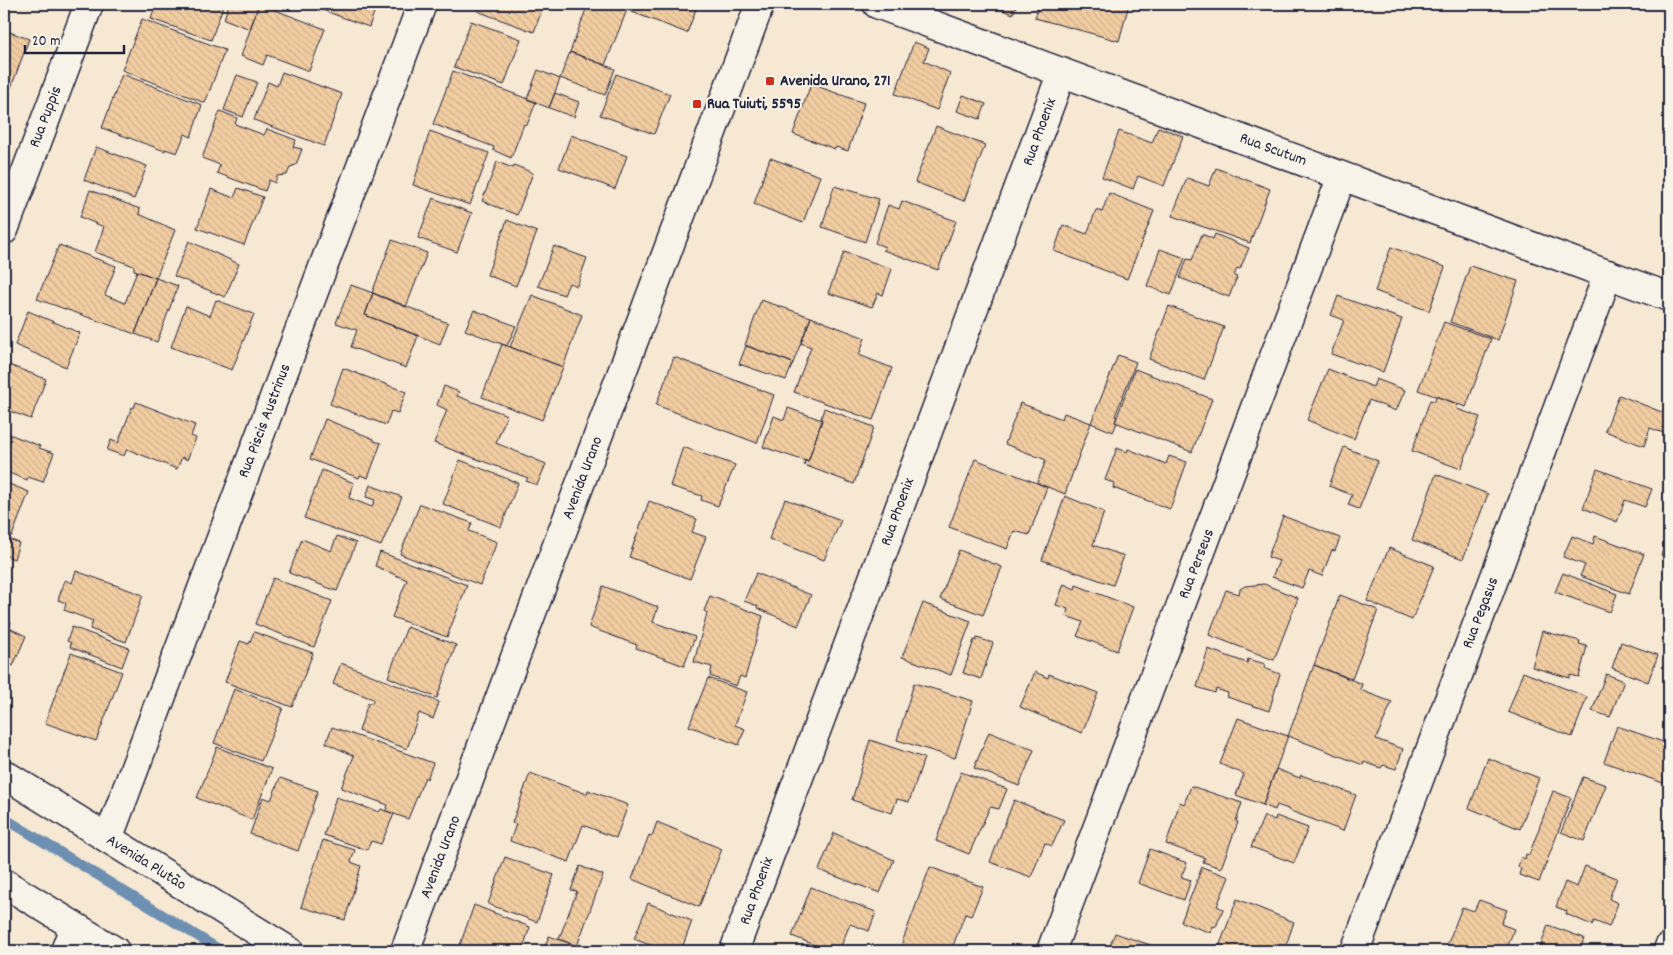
<svg xmlns="http://www.w3.org/2000/svg" width="1673" height="955" viewBox="0 0 1673 955" font-family="Dekko,sans-serif">
	<style>
		.lines { fill: none; stroke-linecap: round; stroke-linejoin: round }
		.stream { stroke: #6d8fb1; stroke-width: 10 }
		.building { fill: url(#building-back-hatch); stroke: #22223b }
		.minor-casing { stroke: #22223b; stroke-width: 31 }
		.minor { stroke: #f7f3e8; stroke-width: 28 }
		.poi-dot { fill: #c8321e; stroke: #f7f3e8; stroke-width: 2 }
		.labels { text-anchor: middle; dominant-baseline: central; stroke-width: 4; stroke-linejoin: round; paint-order: stroke }
		.poi-label { font-size: 16px; font-weight: bold; fill: #22223b; stroke: #f7f3e8; text-anchor: start }
		.street-label { font-size: 16px; fill: #22223b; stroke: #f7f3e8 }
	</style>
	<defs>
		<pattern id="building-back-hatch" width="6" height="6" patternUnits="userSpaceOnUse" patternTransform="scale(1.25)"><rect width="6" height="6" fill="#f2cda2"/><path d="M-1 5l2 2M0 0l6 6M5-1l2 2" fill="none" stroke="#cfb08c"/></pattern>
	</defs>
	<rect width="100%" height="100%" fill="#f6e8d3"/>
	<filter id="ink" filterUnits="userSpaceOnUse"><feTurbulence type="fractalNoise" baseFrequency=".02" numOctaves="2"/><feDisplacementMap in="SourceGraphic" scale="10" xChannelSelector="R" yChannelSelector="G"/><feConvolveMatrix kernelMatrix="1 2 1 2 8 2 1 2 1" color-interpolation-filters="sRGB"/></filter>
	<g filter="url(#ink)">
		<g class="lines">
			<path class="stream" d="M4 818 222 951"/>
		</g>
		<path class="building" d="M156 4H224L211 40 151 19Z
			M229 4H259L250 29 224 19Z
			M259 4 277 5 275 10 325 29 309 71 267 55 263 65 241 56Z
			M274 4H294L291 10Z
			M310 4H377L369 27 314 7V5Z
			M480 4H544L534 32 477 11Z
			M588 4H611L627 10 605 65 570 52Z
			M611 4H698L687 33Z
			M985 4H1017L1013 14Z
			M1039 4H1129L1119 41 1035 18Z
			M142 19 225 50 205 103 122 70Z
			M471 21 521 39 504 85 454 67Z
			M4 30 29 39 8 96 4 94Z
			M914 42 929 48 924 61 950 73 937 110 895 94Z
			M570 52 615 69 605 95 560 78Z
			M538 70 560 79 549 108 527 99Z
			M453 71 536 102 527 125 524 124 511 158 493 150 494 147 433 124Z
			M282 72 342 94 324 146 254 120 268 82 277 86Z
			M122 74 202 105 191 137 185 134 177 153 165 149V151L102 128Z
			M616 74 670 94 654 134 600 115Z
			M237 75 257 82 243 117 224 110Z
			M811 84 864 103 848 151 836 147 835 149 793 134Z
			M555 93 579 102 574 117 549 108Z
			M963 95 986 104 980 119 957 111Z
			M220 111 237 118 235 124 264 135 267 129 296 140 293 147 302 149 296 165 290 167 287 175 277 176 275 183 269 180 265 191 217 173 220 165 202 158Z
			M936 126 985 145 964 201 915 182Z
			M1158 127 1183 136 1164 186 1138 176 1133 189 1102 177 1119 131 1152 143Z
			M430 131 489 153 470 205 413 185Z
			M571 135 627 156 615 189 559 168Z
			M96 147 147 166 134 199 84 180Z
			M770 158 820 176 803 223 754 204Z
			M497 162 513 168 514 165 533 173 517 215 482 201Z
			M1216 168 1270 189 1250 243 1172 216 1187 178 1209 186Z
			M834 186 879 199 865 242 822 227Z
			M238 188 263 197 244 245 197 228 211 189 234 198Z
			M90 190 140 209 139 214 175 230 156 278 134 270V266L95 252 104 227 80 217Z
			M1109 193 1154 211 1127 279 1054 251 1063 225 1087 234 1096 210 1102 212Z
			M433 198 472 213 457 252 418 238Z
			M902 201 956 221 938 270 883 250 885 247 875 243 888 205 899 209Z
			M507 220 537 232 516 286 487 275Z
			M1202 234 1213 239 1215 234 1249 248 1240 269 1237 268 1234 276 1237 277 1229 297 1180 278 1187 259 1192 260Z
			M392 240 427 253 406 307 372 293Z
			M189 241 239 264 225 297 174 276Z
			M59 245 116 266 105 295 125 303 137 271 156 278 135 334 37 299Z
			M554 246 587 258 577 286 569 283 564 295 538 286Z
			M1391 247 1445 267 1429 311 1375 291Z
			M1160 249 1185 258 1171 295 1147 286Z
			M844 252 892 269 883 295 878 293 872 307 828 293Z
			M1470 266 1518 281 1498 340 1450 322Z
			M156 278 178 286 157 342 135 334Z
			M351 285 373 293 365 315 418 336 406 368 351 347 357 330 336 323Z
			M373 293 448 323 440 344 365 315Z
			M532 295 582 315 563 367 510 347Z
			M1338 296 1402 319 1383 372 1331 354 1344 320 1331 315Z
			M216 300 254 314 232 370 171 347 186 306 210 316Z
			M761 300 811 317 793 363 745 345Z
			M1169 306 1224 327 1204 380 1149 359Z
			M474 310 516 326 507 346 465 330Z
			M28 311 80 333 66 367 15 345Z
			M811 317 865 338 859 355 892 368 873 420 794 392 811 347 801 343Z
			M1444 322 1491 339 1466 407 1418 390Z
			M502 344 563 367 542 420 482 397Z
			M746 346 793 363 786 380 739 364Z
			M1118 355 1136 362 1115 416 1117 417 1115 422 1117 423 1113 432 1091 423Z
			M674 357 774 395 757 443 656 405Z
			M9 365 46 379 31 419 4 409V379Z
			M343 368 406 392 398 413 391 411 386 425 330 404Z
			M1135 369 1212 399 1192 452 1115 422Z
			M1328 369 1373 387 1376 379 1405 390 1396 411 1369 400 1354 439 1307 420Z
			M444 386 459 392 457 396 507 415 496 443 546 464 537 485 526 481 528 478 434 443 447 410 437 405Z
			M1619 395 1669 415V435L1650 428 1644 446 1605 431Z
			M1436 396 1458 404 1457 409 1480 417 1461 469 1412 451 1430 400 1435 401Z
			M136 402 195 425 191 436 196 438 187 460 182 457 177 469 127 449 124 456 107 450 111 440 118 443 132 407 134 408Z
			M1020 403 1062 419 1064 413 1091 423 1065 494 1037 483 1046 460 1005 444Z
			M788 408 822 420 808 462 763 447 774 416 784 420Z
			M824 408 874 427 854 484 804 465 805 460 808 462 822 420 821 419Z
			M325 419 374 439V441L381 443 368 478 360 475 359 478 310 459Z
			M4 432 40 446 39 448 54 453 43 482 28 477 27 480 4 471Z
			M683 447 735 465 718 506 701 500 702 496 670 486Z
			M1344 447 1378 461 1359 509 1348 505 1352 495 1329 486Z
			M1117 448 1127 452 1128 449 1166 464 1169 456 1187 462 1170 509 1113 488 1114 483 1105 480Z
			M975 459 1047 487 1029 535 1014 531 1007 549 949 527Z
			M460 460 518 483 501 527 443 504Z
			M1597 469 1652 489 1645 507 1625 500 1617 522 1583 508Z
			M322 470 354 483 349 498 372 507 375 500 366 497 370 485 402 497 381 546 304 518Z
			M1436 474 1488 494 1463 559 1412 540Z
			M4 482 29 492 12 536 4 533Z
			M1065 496 1104 512 1093 545 1124 556 1113 585 1042 560Z
			M785 499 841 520 824 560 769 539Z
			M649 501 697 519 692 532 706 537 690 579 629 557Z
			M420 504 472 523 469 531 497 542 480 585 400 554Z
			M1283 516 1340 538 1335 551 1332 550 1322 576 1309 571 1302 588 1272 577 1279 561 1268 557Z
			M1669 535V558L1661 555Z
			M337 536 356 543 337 591 289 573 302 539 331 551Z
			M1572 536 1593 544 1595 536 1644 554 1629 594 1580 576 1585 565 1563 557Z
			M4 537 19 543 14 559 4 555Z
			M1389 548 1434 566 1412 620 1367 601Z
			M959 550 1002 567 983 615 940 599Z
			M380 552 467 585 447 637 392 617 407 580 375 566Z
			M76 571 143 595 126 642 90 629 93 621 64 610 66 603 58 600 65 580 72 583Z
			M756 573 811 595 798 626 757 608 758 606 744 601Z
			M1563 573 1617 594 1610 612 1555 592Z
			M273 578 332 601 314 647 255 624Z
			M1064 584 1075 589 1076 585 1133 607 1117 651 1077 636 1083 622 1066 616 1068 609 1056 605Z
			M1264 584 1298 598 1274 660 1209 635 1226 590 1239 594 1240 589 1245 586Z
			M603 586 658 607 653 622 695 637 684 666 636 648 637 645 589 627Z
			M1340 595 1378 610 1352 679 1314 665Z
			M710 596 763 616 745 678 740 676 736 686 710 676 712 667 694 662 707 613 704 611Z
			M923 603 971 621 951 675 902 657Z
			M4 619 11 622 9 628 26 636 13 666 4 662Z
			M72 627 129 648 122 667 70 647 71 643 67 641Z
			M407 627 456 645 437 698 388 677Z
			M1542 631 1580 641 1579 644 1587 646 1579 677 1570 675V678L1532 667Z
			M254 632 313 653 292 707 225 682 240 641 249 644Z
			M977 638 993 643 981 679 963 673 974 640 976 641Z
			M1621 642 1658 655 1648 682 1612 668Z
			M1208 649 1247 663 1248 659 1265 664 1264 668 1280 674 1269 711 1227 697 1228 693 1216 689 1215 693 1197 687Z
			M71 653 122 672 96 741 45 723Z
			M341 663 439 702 433 719 419 713 407 749 359 731 368 703H372L373 699 333 684Z
			M1314 665 1362 684 1360 690 1392 702 1376 739 1403 749 1396 769 1383 765 1381 768 1364 762 1363 765 1288 736Z
			M1035 672 1048 678 1049 674 1098 693 1082 733 1020 707Z
			M1523 672 1587 697 1572 737 1508 712Z
			M1606 674 1624 681 1610 717 1592 711Z
			M708 678 747 692 735 725 745 729 739 745 689 726Z
			M914 683 973 701 955 758 897 740Z
			M234 689 283 708 261 761 214 743Z
			M1238 718 1288 736 1263 805 1236 795 1244 774 1220 764Z
			M1617 726 1669 744V766L1663 783 1604 762Z
			M332 727 433 763 427 779 425 777 408 819 386 811 388 805 341 788 354 756 326 743Z
			M989 732 1034 750 1019 786 974 768Z
			M870 740 924 758 909 802 897 799 892 813 852 800Z
			M217 747 272 769 252 820 197 798Z
			M1488 758 1539 778 1520 829 1469 808Z
			M1276 769 1300 778 1301 775 1356 795 1343 831 1288 810V809L1277 805 1275 810 1263 805Z
			M961 772 1007 789 999 809 990 807 969 854 936 841Z
			M530 773 587 794 588 790 628 805 616 838 583 825 569 862 510 841 516 824 512 823Z
			M1583 777 1606 785 1584 841 1561 832Z
			M280 778 318 791 312 807 313 808 298 851 250 834 263 797 271 800Z
			M1191 786 1242 803 1236 821 1238 822 1221 868 1203 862 1205 858 1166 844 1180 802 1184 804Z
			M1553 791 1571 798 1539 882 1519 875 1521 868 1518 867 1521 857 1525 859 1526 854 1529 855Z
			M336 797 379 812 381 809 394 814 381 844 371 841 367 850 324 835Z
			M1014 800 1064 820 1052 846 1045 843 1031 877 990 862Z
			M1264 816 1275 820 1276 816 1308 828 1294 863 1251 847Z
			M657 822 722 849 699 907 632 879 649 835 652 836Z
			M834 833 894 860 880 893 819 870Z
			M323 840 355 850 351 862 361 866 345 920 301 907Z
			M1150 849 1187 863 1181 877 1191 880 1184 900 1138 883Z
			M505 857 554 875 537 922 488 904Z
			M580 866 603 875 577 946 559 939 577 891 571 890Z
			M1585 866 1617 878 1609 899 1618 903 1609 927 1594 921 1592 925 1566 914 1567 911 1556 907 1565 882 1577 887Z
			M930 867 983 887 971 916 965 914 951 951H899Z
			M1202 867 1229 877 1217 906 1223 909 1216 927 1213 926 1211 933 1181 922Z
			M811 887 876 912 869 931 850 924 839 951H830L792 936Z
			M1237 899 1294 922 1284 951H1229L1219 947Z
			M1479 900 1507 910 1501 924 1514 929 1506 951H1445L1462 907 1474 911Z
			M648 903 692 921 681 951H666L634 939Z
			M474 905 530 927 522 951H477L460 945Z
			M1548 925 1584 938 1580 951H1539Z
			M1115 933 1156 947 1157 946 1170 951H1108Z
			M549 936 577 946 592 951H543Z"/>
		<g class="lines">
			<g class="minor-casing">
				<path id="minor" d="M877 4 1669 297
					M4 230 89 4
					M4 774 289 951
					M108 839 422 4
					M4 883 115 951
					M65 951 74 927
					M405 951 760 4
					M734 951 1062 72
					M1051 951 1342 176
					M1355 951 1608 274
					M1668 951 1669 947"/>
			</g>
			<use href="#minor" class="minor"/>
		</g>
	</g>
	<g class="poi-dot">
		<rect x="765" y="76" width="10" height="10" rx="2.5"/>
		<rect x="692" y="99" width="10" height="10" rx="2.5"/>
	</g>
	<g class="labels">
		<g class="poi-label">
			<text x="780" y="81">Avenida Urano, 271</text>
			<text x="707" y="104">Rua Tuiuti, 5595</text>
		</g>
		<g class="street-label">
			<text transform="translate(46 117) rotate(-69)">Rua Puppis</text>
			<text transform="translate(1040 132) rotate(-70)">Rua Phoenix</text>
			<text transform="translate(1273 150) rotate(20)">Rua Scutum</text>
			<text transform="translate(265 421) rotate(-69)">Rua Piscis Austrinus</text>
			<text transform="translate(583 478) rotate(-69)">Avenida Urano</text>
			<text transform="translate(898 512) rotate(-70)">Rua Phoenix</text>
			<text transform="translate(1197 564) rotate(-69)">Rua Perseus</text>
			<text transform="translate(1481 613) rotate(-69)">Rua Pegasus</text>
			<text transform="translate(441 857) rotate(-69)">Avenida Urano</text>
			<text transform="translate(146 863) rotate(32)">Avenida Plutão</text>
			<text transform="translate(757 891) rotate(-70)">Rua Phoenix</text>
		</g>
	</g>
	<rect width="1673" height="955" fill="none" stroke="#f7f3e8" stroke-width="20"/>
	<rect x="10" y="10" width="1653" height="935" fill="none" stroke="#22223b" stroke-width="2" filter="url(#ink)"/>
	<path d="M25 45v8h99v-8" fill="none" stroke="#22223b" stroke-width="2.5"/>
	<text x="32" y="45" font-size="15" fill="#22223b" stroke="#f7f3e8" stroke-width="4" paint-order="stroke">20 m</text>
</svg>
